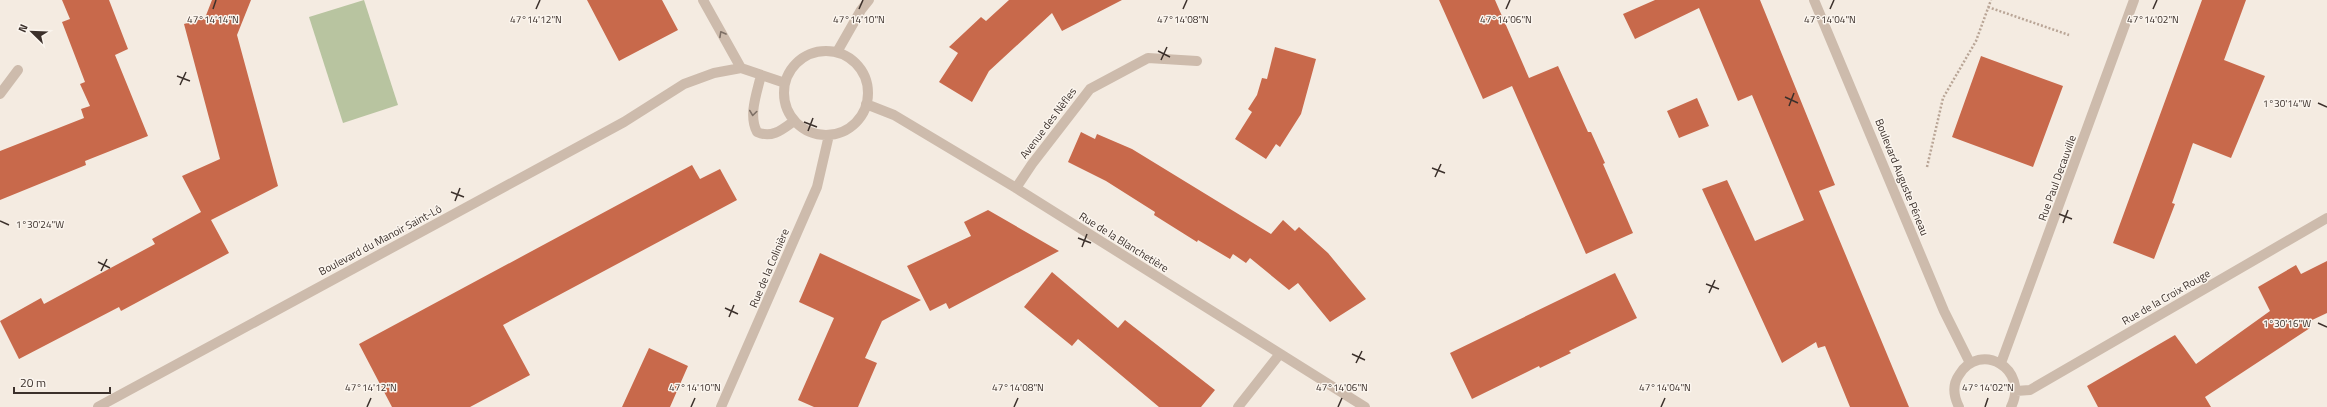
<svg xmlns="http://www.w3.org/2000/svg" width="2327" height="407" viewBox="0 0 2327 407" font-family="'Titillium Web',sans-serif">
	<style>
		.green { fill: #b8c4a0 }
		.building { fill: #c8694b }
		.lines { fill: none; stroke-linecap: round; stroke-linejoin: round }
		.path { stroke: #b9a596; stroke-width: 2.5; stroke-dasharray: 2 2; stroke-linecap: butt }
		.minor { stroke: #cdbbac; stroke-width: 10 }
		.oneway { stroke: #7d6f65 }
		.ticks { fill: none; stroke: #3b302b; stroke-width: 1.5 }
		.labels { text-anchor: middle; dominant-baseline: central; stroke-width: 3; stroke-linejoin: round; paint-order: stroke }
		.street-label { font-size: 11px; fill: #3b302b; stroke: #fbf5ee }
		.ticks-label { font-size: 10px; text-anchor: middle; fill: #3b302b; stroke: #fbf5ee; stroke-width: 3; stroke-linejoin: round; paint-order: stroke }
	</style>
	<rect width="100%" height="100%" fill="#f4ebe1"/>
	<path class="green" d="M364 0 398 105 343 123 309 17Z"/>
	<path class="building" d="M62 0H109L128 49 115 55 148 136 85 161 86 165 0 200V151L84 118 81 109 90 106 80 84 85 82 62 22 70 19Z
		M212 0H251L237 35 278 186 211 220 229 253 121 311 119 307 19 359 0 321 41 298 44 304 155 244 152 239 201 212 182 176 220 159 184 24 205 18Z
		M587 0H662L678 30 619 61Z
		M1009 0H1122L1062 31 1052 13 989 71 972 102 939 82 958 53 949 47 981 17 986 21Z
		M1439 0H1495L1529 78 1558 66 1588 132H1591L1605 163 1603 164 1633 233 1586 254 1512 86 1483 99Z
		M1655 0H1760L1835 185 1819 191 1909 407H1850L1825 346 1818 348 1816 342 1782 363 1702 189 1727 180 1755 241 1804 220 1752 95 1738 101 1699 8 1635 39 1623 14Z
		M2202 0H2246L2224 60 2265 76 2231 158 2193 143 2172 203 2175 204 2154 259 2113 243Z
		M1275 47 1316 59 1301 114 1280 147 1276 144 1266 159 1235 139 1252 112 1248 109 1257 95 1262 78 1267 79Z
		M1981 56 2063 86 2033 167 1952 137Z
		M1697 98 1709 126 1679 138 1667 111Z
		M1081 132 1095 139 1097 134 1132 149 1271 234 1283 220 1295 231 1299 227 1328 253 1366 299 1330 322 1298 283 1289 290 1250 258 1246 263 1233 254 1230 259 1198 240 1197 242 1154 215 1155 212 1106 181 1068 162Z
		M692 165 700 179 720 169 737 200 503 325 530 375 470 407H392L359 344Z
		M988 210 1059 251 949 309 946 303 930 311 907 266 971 236 964 222Z
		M820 253 921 300 882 321 865 358 877 363 858 407H814L798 400 834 318 799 302Z
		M2327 261V313L2310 321V328L2205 397 2211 407H2098L2087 386 2175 335 2196 364 2270 311 2258 287 2296 265 2301 274Z
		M1052 272 1118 328 1125 320 1215 390 1201 407H1159L1078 339 1072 346 1024 307Z
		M1615 273 1637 318 1569 351 1571 353 1540 368 1539 366 1472 399 1450 353Z
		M649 348 688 366 670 407H622Z"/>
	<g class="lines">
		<path class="path" d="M1988 7 2069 35
			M1927 167 1943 98 1976 41 1991 0"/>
		<path class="minor" d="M703 0 741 68
			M1814 0 1944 311 1970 363
			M784 93a42 42 0 1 1 84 0a42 42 0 1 1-84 0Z
			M837 52 861 10 869 0
			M761 75C757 93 748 115 757 132 772 139 783 129 794 121
			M0 94 18 70
			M866 104 894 115 1016 188 1365 407
			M1016 188 1032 164 1090 89 1148 58 1197 61
			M2001 363 2134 0
			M2016 391 2030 390 2327 218
			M98 407 624 122 684 84 714 73 741 68 785 83
			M721 407 817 187 829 135
			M1238 407 1279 355
			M1959 407C1954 397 1952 385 1959 375 1980 340 2030 369 2011 407"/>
	</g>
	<defs><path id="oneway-chevron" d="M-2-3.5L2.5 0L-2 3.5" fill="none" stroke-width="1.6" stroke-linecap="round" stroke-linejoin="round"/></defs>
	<g class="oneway">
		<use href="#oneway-chevron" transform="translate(722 34) rotate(-119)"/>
		<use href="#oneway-chevron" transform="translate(753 113) rotate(98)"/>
	</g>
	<path class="ticks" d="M213 9 216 0M536 9 540 0M859 9 863 0M1183 9 1187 0M1506 9 1510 0M1830 9 1834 0M2153 9 2157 0M1158 51 1170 57M1161 60 1167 47M177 76 190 81M180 85 186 72M1785 97 1798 103M2318 103 2327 107M1789 106 1794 93M804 122 817 127M808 131 813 118M1432 168 1445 173M1435 177 1441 164M451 192 464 197M455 201 460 188M2059 214 2072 219M0 221 9 225M2063 223 2068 210M1078 238 1091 243M1082 247 1087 234M98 262 110 268M101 271 107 259M1706 284 1719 289M1709 293 1715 280M725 308 738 314M729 317 734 305M2318 323 2327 327M1352 354 1365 360M1356 363 1362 351M367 407 371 398M691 407 695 398M1014 407 1018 398M1338 407 1342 398M1661 407 1665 398M1985 407 1988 398"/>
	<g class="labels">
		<g class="street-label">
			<text transform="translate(1048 123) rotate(-53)">Avenue des Nèfles</text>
			<text transform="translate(1902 177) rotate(68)">Boulevard Auguste Péneau</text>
			<text transform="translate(2057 178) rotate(-70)">Rue Paul Decauville</text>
			<text transform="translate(380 240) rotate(-28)">Boulevard du Manoir Saint-Lô</text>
			<text transform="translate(1124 242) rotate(32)">Rue de la Blanchetière</text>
			<text transform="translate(769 268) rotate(-67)">Rue de la Colinière</text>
			<text transform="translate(2166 297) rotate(-30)">Rue de la Croix Rouge</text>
		</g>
	</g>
	<g class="ticks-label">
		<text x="536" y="23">47°14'12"N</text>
		<text x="213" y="23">47°14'14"N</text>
		<text x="859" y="23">47°14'10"N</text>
		<text x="1183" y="23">47°14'08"N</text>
		<text x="1506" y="23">47°14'06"N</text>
		<text x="1830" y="23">47°14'04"N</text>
		<text x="2153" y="23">47°14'02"N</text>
		<text x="2287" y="107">1°30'14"W</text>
		<text x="40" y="228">1°30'24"W</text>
		<text x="2287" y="327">1°30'16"W</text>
		<text x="371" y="391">47°14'12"N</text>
		<text x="695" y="391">47°14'10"N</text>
		<text x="1018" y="391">47°14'08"N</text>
		<text x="1342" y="391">47°14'06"N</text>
		<text x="1665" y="391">47°14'04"N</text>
		<text x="1988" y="391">47°14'02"N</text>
	</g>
	<g transform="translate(32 32) rotate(293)" stroke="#fbf5ee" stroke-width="3" paint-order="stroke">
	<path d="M0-3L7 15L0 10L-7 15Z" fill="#3b302b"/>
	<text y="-6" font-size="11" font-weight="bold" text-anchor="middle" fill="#3b302b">N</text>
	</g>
	<path d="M14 387v6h96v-6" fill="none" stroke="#3b302b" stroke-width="2"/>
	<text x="20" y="387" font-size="12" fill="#3b302b" stroke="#fbf5ee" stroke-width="3" paint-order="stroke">20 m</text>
</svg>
